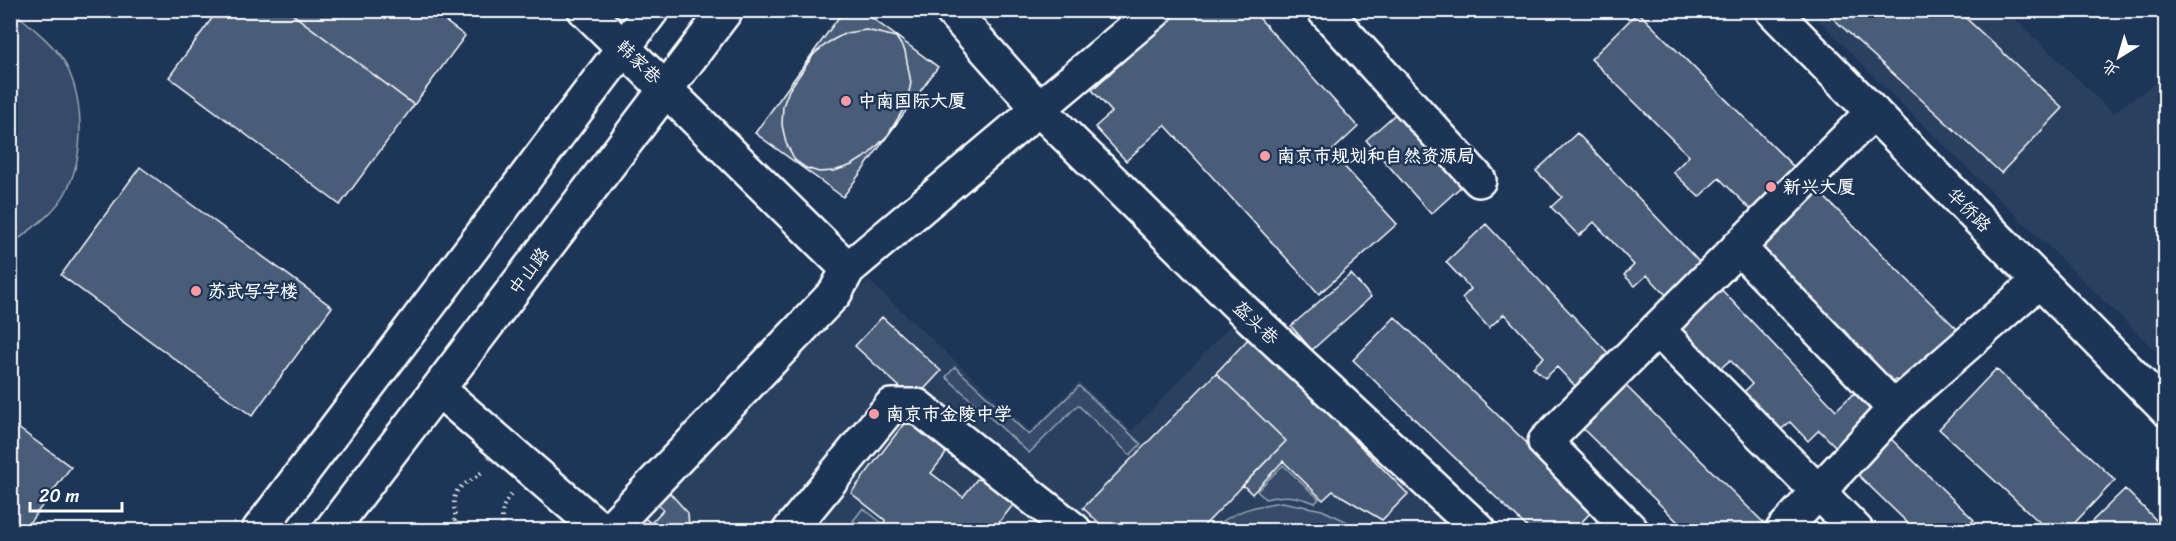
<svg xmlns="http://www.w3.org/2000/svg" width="2176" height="541" viewBox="0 0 2176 541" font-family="Sriracha,'LXGW WenKai TC',sans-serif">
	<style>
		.built { fill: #2a4161 }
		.green { fill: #364b69; stroke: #9aa5b4; stroke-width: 1.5 }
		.building { fill: #4a5d79; stroke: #fff; stroke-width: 1.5 }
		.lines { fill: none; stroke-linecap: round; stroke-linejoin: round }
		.minor-casing { stroke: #fff; stroke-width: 38 }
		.major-casing { stroke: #fff; stroke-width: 38 }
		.path { stroke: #fff; stroke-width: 4; stroke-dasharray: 1.5 4.5; stroke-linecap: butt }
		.minor { stroke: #1d3557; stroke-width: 33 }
		.major { stroke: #1d3557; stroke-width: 33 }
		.poi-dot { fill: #ff9aa2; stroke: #1d3557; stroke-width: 2 }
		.labels { text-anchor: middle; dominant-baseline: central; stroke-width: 5; stroke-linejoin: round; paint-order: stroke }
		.street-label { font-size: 18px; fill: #fff; stroke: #1d3557 }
		.poi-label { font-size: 18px; font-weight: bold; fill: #fff; stroke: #1d3557; text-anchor: start }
	</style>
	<rect width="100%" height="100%" fill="#1d3557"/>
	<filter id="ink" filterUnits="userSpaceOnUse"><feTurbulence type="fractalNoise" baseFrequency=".0167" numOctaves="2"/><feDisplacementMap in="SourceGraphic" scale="12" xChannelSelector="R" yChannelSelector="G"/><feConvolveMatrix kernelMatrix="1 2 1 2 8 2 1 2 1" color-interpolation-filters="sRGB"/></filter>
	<g filter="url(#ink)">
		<path class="built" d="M1810 11H2007L2113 113 2165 76V360L1883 86Z
			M868 280 1030 431 1079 382 1132 431 1242 313 1468 530H622Z"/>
		<path class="green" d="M11 10C27 22 58 48 66 65 84 100 85 153 67 190 57 211 34 227 16 241L11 243Z
			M955 367 1029 435 1079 386 1141 444 1130 455 1078 405 1029 453 946 377Z
			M1283 465 1319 499 1315 503C1297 496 1284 494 1265 499L1257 491Z
			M1282 502 1322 510 1365 530H1211C1234 511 1252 506 1282 502Z
			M863 508 882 523 888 530H867L853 521Z"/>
		<path class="building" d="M218 10H287L414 105 340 205 169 77Z
			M287 10H430L465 36 414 105Z
			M844 10H861L938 67 843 197 755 133Z
			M1179 10H1252L1358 127 1331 152 1397 224 1319 294 1165 125 1126 161 1095 127 1112 112 1092 90Z
			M1824 10H1957L2063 108 2001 173Z
			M1638 12 1961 333 1913 381 1889 380 1756 249 1773 232 1719 178 1699 197 1673 172 1689 156 1591 59Z
			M866 30 896 37 905 51 911 83 906 105 888 135 868 155 852 165 834 171 819 172 806 168 795 160 786 143 782 125 783 106 789 90 814 54 829 42 846 33Z
			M1400 110 1465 183 1431 214 1366 140Z
			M1577 133 1701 264 1667 296 1647 275 1635 286 1624 275 1634 265 1594 222 1579 236 1551 207 1562 197 1536 171Z
			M140 167 332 307 252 416 61 275Z
			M1486 224 1611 356 1577 388 1557 367 1545 378 1533 367 1544 357 1504 314 1489 328 1462 298 1471 289 1446 262Z
			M1351 274 1371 297 1312 350 1291 326Z
			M1716 284 1836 410 1854 393 1874 414 1838 449 1819 430 1808 441 1790 422 1778 432 1742 394 1752 384 1730 360 1719 370 1675 323Z
			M882 317 941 371 914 400 855 346Z
			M1395 317 1595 508 1574 530H1530L1353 360Z
			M1251 336 1408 494 1382 520 1333 491 1323 500 1283 461 1252 494 1243 485 1286 441 1216 373Z
			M1996 369 2115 480 2068 530H2048L1939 429Z
			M1216 373 1286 441 1200 530H1107L1083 508Z
			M1624 384 1770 529 1686 530 1581 427Z
			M909 417 946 447 945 455 931 473 963 497 977 479 991 482 1005 494 1013 505 997 525 1004 530H890L884 524 885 520 851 493Z
			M10 422 71 467 24 530H10V480L14 476 10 473Z
			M1885 433 1974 520 1963 530H1915L1851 468Z
			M2125 489 2166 530H2083Z
			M669 492 688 513 689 527 687 530H630L643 517 651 523 663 510 657 504 658 498Z"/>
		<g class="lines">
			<g class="minor-casing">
				<path id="minor" d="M585 10 848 269 1156 10
					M951 10 1039 109 1245 312 1479 530
					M1324 10 1479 180
					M1738 247 1895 409
					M1657 329 1856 530
					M439 390 601 530
					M609 530 835 293 848 269
					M790 530 891 406H917L1074 530
					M1631 530 1545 442 1873 112
					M1783 530 1901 402 2039 281"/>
			</g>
			<g class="major-casing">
				<path id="major" d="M1772 10 2166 409
					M259 530 652 10
					M331 530 726 10"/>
			</g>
			<path class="path" d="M447 530 456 519C448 483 464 489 484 470
				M503 530C501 518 501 504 511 495"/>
			<use href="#minor" class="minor"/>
			<use href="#major" class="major"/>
		</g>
	</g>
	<g class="poi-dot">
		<circle cx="846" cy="101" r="6"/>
		<circle cx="1265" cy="156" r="6"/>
		<circle cx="1771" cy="187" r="6"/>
		<circle cx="196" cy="291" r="6"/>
		<circle cx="874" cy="414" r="6"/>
	</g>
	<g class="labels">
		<g class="street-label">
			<text transform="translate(639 62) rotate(44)">韩家巷</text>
			<text transform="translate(1969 210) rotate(45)">华侨路</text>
			<text transform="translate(529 271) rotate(-53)">中山路</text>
			<text transform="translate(1256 323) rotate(43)">盔头巷</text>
		</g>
		<g class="poi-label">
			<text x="858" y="101">中南国际大厦</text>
			<text x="1277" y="156">南京市规划和自然资源局</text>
			<text x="1783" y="187">新兴大厦</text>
			<text x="208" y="291">苏武写字楼</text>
			<text x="886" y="414">南京市金陵中学</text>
		</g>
	</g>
	<rect width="2176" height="541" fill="none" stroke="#1d3557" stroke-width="36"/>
	<rect x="18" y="18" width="2140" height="505" fill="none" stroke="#fff" stroke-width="2" filter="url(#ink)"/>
	<g transform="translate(2119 57) rotate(217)" stroke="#1d3557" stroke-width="4.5" paint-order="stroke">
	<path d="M0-4.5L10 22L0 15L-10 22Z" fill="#ffffff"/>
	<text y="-9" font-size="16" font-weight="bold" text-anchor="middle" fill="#ffffff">北</text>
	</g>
	<path d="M30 502v9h92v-9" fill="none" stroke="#ffffff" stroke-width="3"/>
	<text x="39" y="502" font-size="18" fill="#ffffff" stroke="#1d3557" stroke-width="4.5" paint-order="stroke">20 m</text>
</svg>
